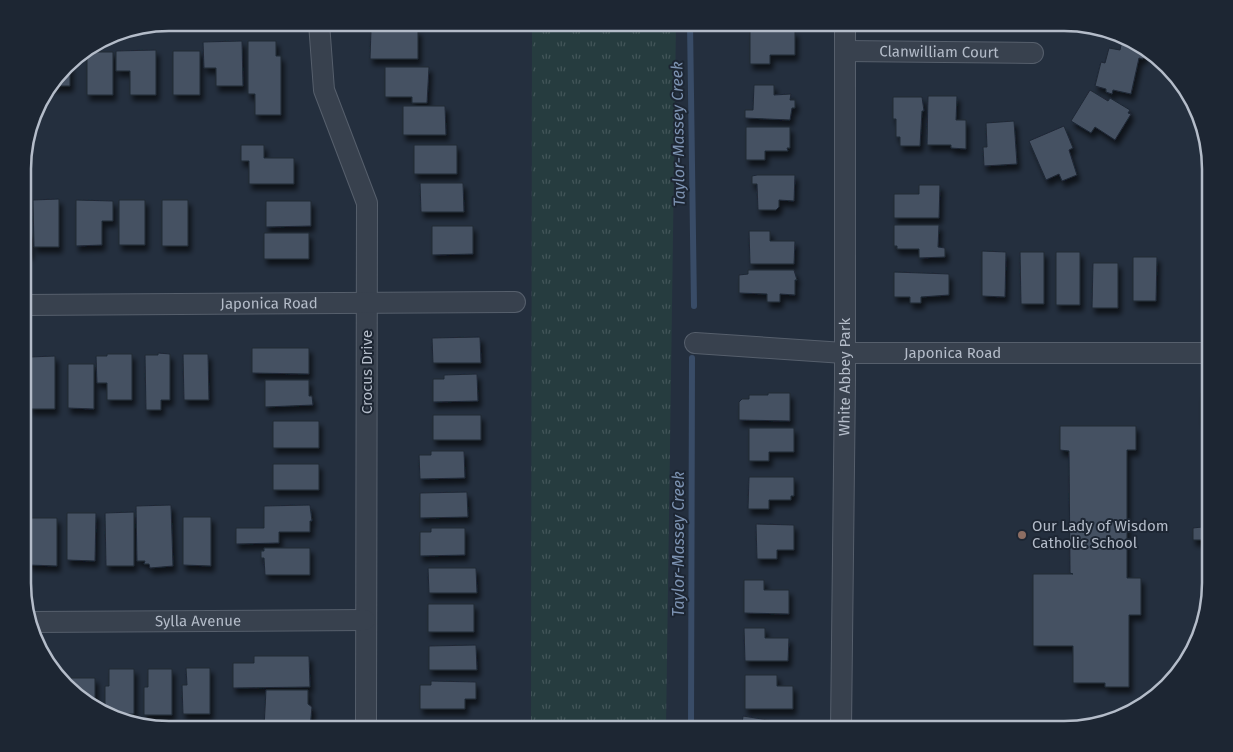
<svg xmlns="http://www.w3.org/2000/svg" width="1233" height="752" viewBox="0 0 1233 752" font-family="'Fira Sans',sans-serif">
	<style>
		.grass { fill: url(#grass-tufts) }
		.lines { fill: none; stroke-linecap: round; stroke-linejoin: round }
		.stream { stroke: #394c67; stroke-width: 6 }
		.building { fill: #455162; stroke: #1f2835; filter: url(#shadow) }
		.street-casing { stroke: #565f6c; stroke-width: 22 }
		.street { stroke: #38414e; stroke-width: 20 }
		.education-dot { fill: #8d6e63; stroke: #1d2633; stroke-width: 2 }
		.labels { text-anchor: middle; dominant-baseline: central; stroke-width: 4; stroke-linejoin: round; paint-order: stroke }
		.street-label { font-size: 15px; fill: #b4bcc9; stroke: #1d2633 }
		.poi-label { font-size: 15px; fill: #b4bcc9; stroke: #1d2633; text-anchor: start }
		.water-label { font-size: 16px; font-style: italic; fill: #7c92b1; stroke: #1d2633 }
		.rim { fill: none; stroke: #b4bcc9; stroke-width: 2.5 }
	</style>
	<defs>
		<pattern id="grass-tufts" width="24" height="20" patternUnits="userSpaceOnUse" patternTransform="scale(1.25)"><rect width="24" height="20" fill="#263c3f"/><path d="M3 7l-1-3M5 7V3M7 7l1-3M15 17l-1-3M17 17v-4M19 17l1-3" fill="none" stroke="#435659"/></pattern>
		<filter id="shadow"><feDropShadow dx="3" dy="5.5" stdDeviation="2.5" flood-color="#0009"/></filter>
	</defs>
	<rect width="100%" height="100%" fill="#242f3e"/>
	<path class="grass" d="M532 23H676L666 729H531Z"/>
	<g class="lines">
		<path class="stream" d="M690 23 694 306
			M691 729 692 358"/>
	</g>
	<path class="building" d="M371 30H418V59H370Z
		M750 31H795V55H770V64H750Z
		M1122 40 1146 48 1143 59 1139 58 1131 94 1113 90 1112 94 1106 92V89L1095 86 1101 62 1105 63 1109 48 1120 50Z
		M242 41 243 86H216V68H204L203 42Z
		M248 41H276V56H281V115H255V94H248Z
		M156 50V95H130V71H116V51Z
		M173 51H200V95H173Z
		M87 52H113V95H87Z
		M70 62V86H51Z
		M385 67H429L427 103H412V97H385Z
		M754 85H774V95L791 94 790 100H795V108H792L790 120 745 118V110H753Z
		M1090 90 1108 101 1110 98 1130 110 1128 113 1131 114 1115 140 1095 127 1091 133 1071 121Z
		M928 96H957L956 120H966V149L951 148V145H927Z
		M893 97H922L924 111H922L920 146H900V137H896V119H893Z
		M403 106H445L446 135H403Z
		M1014 121 1017 164 984 166 983 147H987L986 123Z
		M1064 126 1073 148 1069 150 1077 175 1062 181 1059 174 1046 180 1029 141Z
		M746 127H790V148H787L788 151H765V160H746Z
		M241 145H264V158H294V184H249V161H241Z
		M414 145H457V174H414Z
		M757 175H795L794 201 779 200V207L776 210H758L757 184H752V176Z
		M420 183H463L464 212H421Z
		M919 185H940L939 218H894V194H919Z
		M59 199V247H34L33 200Z
		M76 200 113 201V221H102V245L76 246Z
		M119 200H145V245H119Z
		M162 200H188V246H162Z
		M266 201H311V226L266 227Z
		M894 225H939L938 247 945 248V257L919 258V249H897V246H894Z
		M432 226H473V254L432 255Z
		M24 231H30V254H24Z
		M749 231H770V241H795L794 264H750Z
		M264 233H309V259H264Z
		M982 251 1006 252 1005 297 982 296Z
		M1020 252H1044V304H1021Z
		M1056 252H1080V305H1056Z
		M1133 257H1157L1156 301H1133Z
		M1093 263H1118V308H1092Z
		M748 270H794L797 280H795V295L780 294V302H767V294L739 293V275L748 274Z
		M894 272 949 274V295L921 297V303H910V297H894Z
		M1202 281H1210V309H1202Z
		M480 337 481 363H433L432 338Z
		M252 348H309V374L252 373Z
		M158 353 170 354V400H161V410H146L145 355H158Z
		M107 354H132V400H107V383H97L96 356H107Z
		M183 354H208L209 400H184Z
		M55 356V409H30V357Z
		M68 364H94V409L68 408Z
		M477 374 478 401 433 402V379H444V375Z
		M265 380H309V396H312L313 405 265 407Z
		M768 393H790V421L739 420V402L742 399H749V395H768Z
		M1201 393H1210V422H1201Z
		M433 415H481V440H433Z
		M273 421H319V448H273Z
		M1060 426H1136V450H1127V578H1141V615H1129V687H1105V683H1073V646H1033V574H1073L1070 573 1069 451 1060 450Z
		M749 428H794V452H769V461H749Z
		M431 451H464L465 478 420 479 419 455H431Z
		M273 464H319V490H273Z
		M749 477H794V496H791V500H769V509H748Z
		M467 492 468 517 420 518V493Z
		M171 505 173 566 150 568 149 564H144L145 561H137L136 506Z
		M310 505 312 521H310V532H279V543L236 544V528H264V506Z
		M134 512V566H106L105 513Z
		M67 513H96L95 561 67 560Z
		M1202 516H1210V544H1202V540H1193V528L1202 527Z
		M183 517H211V566L183 565Z
		M29 518H57V566L29 565V560H24V520Z
		M756 524 794 525V550H777V559H757Z
		M431 528H465V555L420 556V532H431Z
		M264 548H310V575H265L264 558H261V551H264Z
		M1203 558H1210V586H1203Z
		M428 568H476L477 593H429Z
		M744 580H764V590H789V614L744 613Z
		M428 604H474V632H428Z
		M744 628H765V638H789L788 661H745Z
		M476 645 477 670H429V646Z
		M254 656H309L310 687 233 688V663H254Z
		M186 668H210V714H183L182 685H187Z
		M109 669H134V714H119L105 710V686H109Z
		M148 669H172V715H144V687H148Z
		M745 675H777V686H793V709H745Z
		M71 678H95V707L88 705 71 687Z
		M431 681 476 682V699H465V709H420V685H431Z
		M266 690H308V704L312 707 310 728H264Z
		M743 716 786 723 784 729H746L747 725 742 724Z
		M420 723H468V729H420Z"/>
	<g class="lines">
		<g class="street-casing">
			<g id="street">
				<path d="M319 23 324 90 367 203 366 729"/>
				<path id="s1" d="M845 51 1033 53"/>
				<path id="s2" d="M24 305 515 302"/>
				<path id="s3" d="M695 343 844 353H1210"/>
				<path id="s4" d="M30 622 365 620"/>
				<path id="s5" d="M841 729 845 380V23"/>
			</g>
		</g>
		<use href="#street" class="street"/>
	</g>
	<circle class="education-dot" cx="1022" cy="535" r="5"/>
	<g class="labels">
		<g class="street-label">
			<text stroke="none"><textPath href="#s1" startOffset="94">Clanwilliam Court</textPath></text>
			<text stroke="none"><textPath href="#s2" startOffset="245">Japonica Road</textPath></text>
			<text stroke="none"><textPath href="#s3" startOffset="258">Japonica Road</textPath></text>
			<text transform="translate(367 372) rotate(-90)">Crocus Drive</text>
			<text stroke="none"><textPath href="#s5" startOffset="352">White Abbey Park</textPath></text>
			<text stroke="none"><textPath href="#s4" startOffset="168">Sylla Avenue</textPath></text>
		</g>
		<g class="poi-label">
			<text x="1032" y="526">Our Lady of Wisdom<tspan x="1032" dy="17">Catholic School</tspan></text>
		</g>
		<g class="water-label">
			<text transform="translate(678 134) rotate(-91)">Taylor-Massey Creek</text>
			<text transform="translate(678 544) rotate(-90)">Taylor-Massey Creek</text>
		</g>
	</g>
	<path d="M0 0H1233V752H0ZM169 31H1064A138 138 0 0 1 1202 169V583A138 138 0 0 1 1064 721H169A138 138 0 0 1 31 583V169A138 138 0 0 1 169 31Z" fill="#1d2633" fill-rule="evenodd"/>
	<path class="rim" d="M169 31H1064A138 138 0 0 1 1202 169V583A138 138 0 0 1 1064 721H169A138 138 0 0 1 31 583V169A138 138 0 0 1 169 31Z"/>
</svg>
